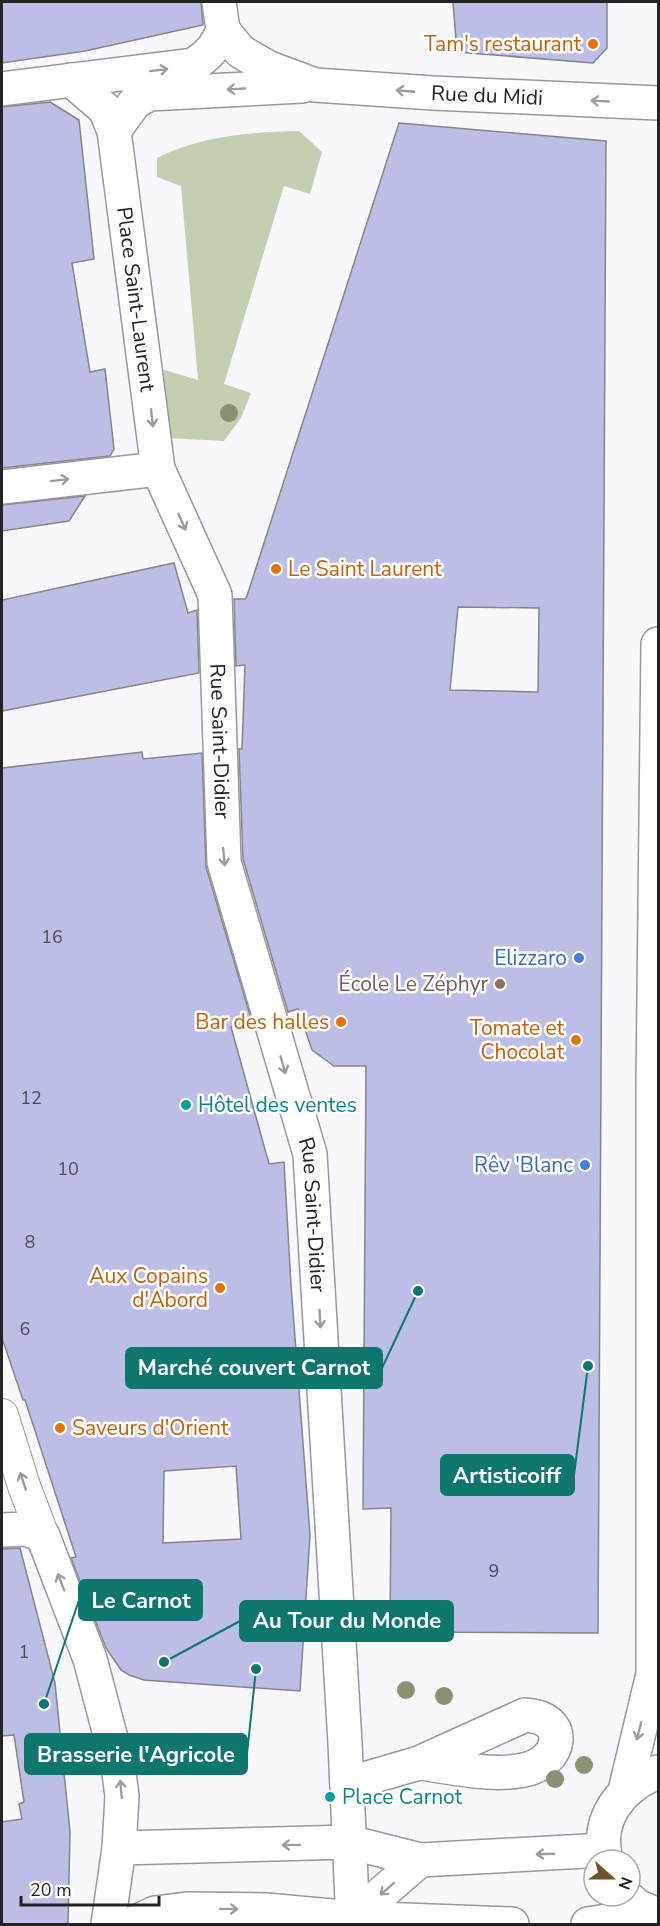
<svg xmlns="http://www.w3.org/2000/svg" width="660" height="1926" viewBox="0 0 660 1926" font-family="'Nunito Sans',sans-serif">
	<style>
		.green { fill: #c4cfb2 }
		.building { fill: #bdbee6; stroke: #858589; stroke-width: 1.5; fill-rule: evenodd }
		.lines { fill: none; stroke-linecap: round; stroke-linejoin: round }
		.pedestrian-casing { stroke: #98989c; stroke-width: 34 }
		.minor-casing { stroke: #98989c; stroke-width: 36 }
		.tertiary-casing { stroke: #98989c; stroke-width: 36 }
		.pedestrian { stroke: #fff; stroke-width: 32 }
		.minor { stroke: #fff; stroke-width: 33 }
		.tertiary { stroke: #fff; stroke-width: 33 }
		.tree { fill: #899271 }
		.oneway { stroke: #9c9c9c }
		.food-dot { fill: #e8710a; stroke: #fff; stroke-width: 2 }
		.shop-dot { fill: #3f7fe0; stroke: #fff; stroke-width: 2 }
		.education-dot { fill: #8d6e63; stroke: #fff; stroke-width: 2 }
		.culture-dot { fill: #0f9aa8; stroke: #fff; stroke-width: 2 }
		.labels { text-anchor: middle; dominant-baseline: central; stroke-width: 5; stroke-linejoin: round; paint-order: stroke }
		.number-label { font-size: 18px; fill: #4a4a54 }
		.food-label { font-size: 21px; fill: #c56008; stroke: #fff; text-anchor: end }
		.street-label { font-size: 21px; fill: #232324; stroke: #fff }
		.shop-label { font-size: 21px; fill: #366cbe; stroke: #fff; text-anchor: end }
		.education-label { font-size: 21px; fill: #785e54; stroke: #fff; text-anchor: end }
		.culture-label { font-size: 21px; fill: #0d838f; stroke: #fff; text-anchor: start }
		.leader { fill: none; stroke: #0f766e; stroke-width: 2 }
		.callout-dot { fill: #0f766e; stroke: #fff; stroke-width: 2 }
		.callout { fill: #0f766e; stroke: #0f766e; stroke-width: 2 }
		.callout-label { font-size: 22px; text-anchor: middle; font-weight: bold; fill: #fff }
	</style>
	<rect width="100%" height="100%" fill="#f7f7fc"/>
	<path class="green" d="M299 131 322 152 310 194 284 186 224 384 251 393 241 418 224 441 167 438 155 367 198 380 181 186 157 177V158C200 136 251 132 299 131Z"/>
	<path class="building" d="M2 2H201L203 25 85 51 2 63Z
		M453 2H607V48L593 63 457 52Z
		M50 102 79 120 94 259 72 263 90 372 105 369 114 449 110 456 2 468V107Z
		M399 123 606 141 598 1633 390 1632 391 1508 363 1509 366 1066H334L312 1050 298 1009 288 1012 243 859 239 749H242L245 665 236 666 234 599H245L247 596ZM458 607 539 608 538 692 450 690Z
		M85 496 69 521 2 531V505Z
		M174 563 188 613 197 610 199 673 2 711V600Z
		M142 752 143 759 202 753 206 867 252 1022 231 1027 269 1164 284 1162 291 1285 310 1535 300 1691 144 1680 129 1675 121 1670 106 1648 71 1558 76 1557 25 1400H23L2 1338V768ZM236 1466 241 1539 163 1543 164 1471Z
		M20 1548 55 1683 70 1832 68 1924H2V1822L22 1819 19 1804 24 1802 14 1735 2 1736V1549Z"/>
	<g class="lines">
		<g class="pedestrian-casing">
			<path id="pedestrian" d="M2 1415 24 1486 43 1536"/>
		</g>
		<g class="minor-casing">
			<g id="minor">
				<path d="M219 2 223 30"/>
				<path id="s1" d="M223 30 240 51 255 60 269 68 315 85 433 93 658 103"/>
				<path id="s2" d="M71 80 105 109 114 131 158 469 215 595 224 862 310 1154 345 1743 353 1924"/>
				<path d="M2 89 193 65C208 56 216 47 223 30"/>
				<path d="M114 131 135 102 149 94 302 86"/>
				<path d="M2 487 158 469"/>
				<path d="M2 1530 27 1529 43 1536 90 1659 118 1765 122 1796 119 1848 108 1924"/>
				<path d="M347 1784 419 1763 525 1715C570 1717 563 1762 524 1770 491 1777 452 1767 419 1763"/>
				<path d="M119 1848 349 1842 420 1860 604 1850"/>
				<path d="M353 1918 420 1860"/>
				<path d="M132 1924 155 1913 187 1909 266 1910 353 1918 512 1924"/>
				<path d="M588 1924 613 1920 637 1906"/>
			</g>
		</g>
		<g class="tertiary-casing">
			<path id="tertiary" d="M625 1791 653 1674V1085L658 644
				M606 1860C595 1818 622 1786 658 1772
				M626 1896 637 1906 658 1915"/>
		</g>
		<use href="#pedestrian" class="pedestrian"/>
		<use href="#minor" class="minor"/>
		<use href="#tertiary" class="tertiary"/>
	</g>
	<g class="tree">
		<circle cx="229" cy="413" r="9"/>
		<circle cx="406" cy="1690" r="9"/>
		<circle cx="444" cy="1696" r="9"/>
		<circle cx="584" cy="1765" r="9"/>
		<circle cx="555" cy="1779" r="9"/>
	</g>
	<defs><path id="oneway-shaft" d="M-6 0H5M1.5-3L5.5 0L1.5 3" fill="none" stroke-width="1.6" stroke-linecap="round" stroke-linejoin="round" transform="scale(1.5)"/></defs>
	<g class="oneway">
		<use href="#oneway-shaft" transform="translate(159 70) rotate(-7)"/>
		<use href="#oneway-shaft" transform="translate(236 89) rotate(177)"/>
		<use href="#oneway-shaft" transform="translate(405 91) rotate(-175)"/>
		<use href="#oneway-shaft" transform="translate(600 101) rotate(-177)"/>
		<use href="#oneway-shaft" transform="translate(152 418) rotate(83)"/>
		<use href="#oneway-shaft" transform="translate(60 480) rotate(-7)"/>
		<use href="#oneway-shaft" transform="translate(182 522) rotate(66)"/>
		<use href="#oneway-shaft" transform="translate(224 857) rotate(84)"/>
		<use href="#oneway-shaft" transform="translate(283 1065) rotate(74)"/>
		<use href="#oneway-shaft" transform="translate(320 1319) rotate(87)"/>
		<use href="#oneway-shaft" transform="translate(23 1481) rotate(-108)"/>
		<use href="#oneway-shaft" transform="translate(61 1582) rotate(-111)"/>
		<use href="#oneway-shaft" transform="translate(639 1731) rotate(104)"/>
		<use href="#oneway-shaft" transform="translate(121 1789) rotate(-95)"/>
		<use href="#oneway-shaft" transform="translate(291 1845) rotate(179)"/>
		<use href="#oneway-shaft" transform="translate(545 1854) rotate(178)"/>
		<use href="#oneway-shaft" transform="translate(387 1889) rotate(139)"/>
		<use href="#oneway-shaft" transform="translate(229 1909) rotate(1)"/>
	</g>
	<g class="food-dot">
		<circle cx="593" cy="44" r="6"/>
		<circle cx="276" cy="569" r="6"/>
		<circle cx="341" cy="1022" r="6"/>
		<circle cx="576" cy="1040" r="6"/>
		<circle cx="220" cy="1288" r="6"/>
		<circle cx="60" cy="1428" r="6"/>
	</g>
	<g class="shop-dot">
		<circle cx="579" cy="958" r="6"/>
		<circle cx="585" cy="1165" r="6"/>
	</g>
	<circle class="education-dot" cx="500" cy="984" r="6"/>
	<g class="culture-dot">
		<circle cx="186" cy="1105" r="6"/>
		<circle cx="330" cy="1797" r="6"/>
	</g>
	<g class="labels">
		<g class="number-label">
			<text x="52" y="937">16</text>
			<text x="31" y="1098">12</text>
			<text x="68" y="1169">10</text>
			<text x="30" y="1242">8</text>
			<text x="25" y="1329">6</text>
			<text x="494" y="1571">9</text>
			<text x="24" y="1652">1</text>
		</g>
		<g class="food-label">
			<text x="581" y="44">Tam's restaurant</text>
			<text x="288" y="569" text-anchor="start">Le Saint Laurent</text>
			<text x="329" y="1022">Bar des halles</text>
			<text x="564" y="1028">Tomate et<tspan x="564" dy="24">Chocolat</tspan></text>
			<text x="208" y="1276">Aux Copains<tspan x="208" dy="24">d'Abord</tspan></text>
			<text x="72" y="1428" text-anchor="start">Saveurs d'Orient</text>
		</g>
		<g class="street-label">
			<text stroke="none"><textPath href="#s1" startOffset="282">Rue du Midi</textPath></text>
			<text stroke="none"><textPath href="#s2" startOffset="238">Place Saint-Laurent</textPath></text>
			<text stroke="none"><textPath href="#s2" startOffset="694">Rue Saint-Didier</textPath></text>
			<text stroke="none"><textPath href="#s2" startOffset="1180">Rue Saint-Didier</textPath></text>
		</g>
		<g class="shop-label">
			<text x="567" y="958">Elizzaro</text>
			<text x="573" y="1165">Rêv 'Blanc</text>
		</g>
		<g class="education-label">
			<text x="488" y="984">École Le Zéphyr</text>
		</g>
		<g class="culture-label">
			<text x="198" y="1105">Hôtel des ventes</text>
			<text x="342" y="1797">Place Carnot</text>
		</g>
	</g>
	<path class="leader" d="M418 1291L382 1368M588 1366L574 1475M44 1704L79 1600M164 1662L240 1621M256 1669L247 1754"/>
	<g class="callout-dot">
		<circle cx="418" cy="1291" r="6"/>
		<circle cx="588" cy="1366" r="6"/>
		<circle cx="44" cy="1704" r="6"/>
		<circle cx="164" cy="1662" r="6"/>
		<circle cx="256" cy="1669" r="6"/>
	</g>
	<g class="callout">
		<rect x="126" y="1348" width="256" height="40" rx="6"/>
		<rect x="441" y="1455" width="133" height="40" rx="6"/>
		<rect x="79" y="1580" width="123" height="40" rx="6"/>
		<rect x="240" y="1601" width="213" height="40" rx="6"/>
		<rect x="25" y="1734" width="222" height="40" rx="6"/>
	</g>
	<g class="callout-label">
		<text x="254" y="1375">Marché couvert Carnot</text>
		<text x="507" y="1483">Artisticoiff</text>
		<text x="141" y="1608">Le Carnot</text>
		<text x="347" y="1628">Au Tour du Monde</text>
		<text x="136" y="1762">Brasserie l'Agricole</text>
	</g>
	<rect width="660" height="1926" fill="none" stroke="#232324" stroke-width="6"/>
	<g transform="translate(612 1878) rotate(111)"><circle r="28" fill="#ffffff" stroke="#a7a7a7" stroke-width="1.5"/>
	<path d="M0-4.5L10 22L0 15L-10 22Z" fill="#6e5426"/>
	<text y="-9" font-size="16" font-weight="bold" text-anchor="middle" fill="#232324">N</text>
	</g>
	<path d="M21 1896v9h138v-9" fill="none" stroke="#232324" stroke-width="3"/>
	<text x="30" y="1896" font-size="18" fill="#232324" stroke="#ffffff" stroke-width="4.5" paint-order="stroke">20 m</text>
</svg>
